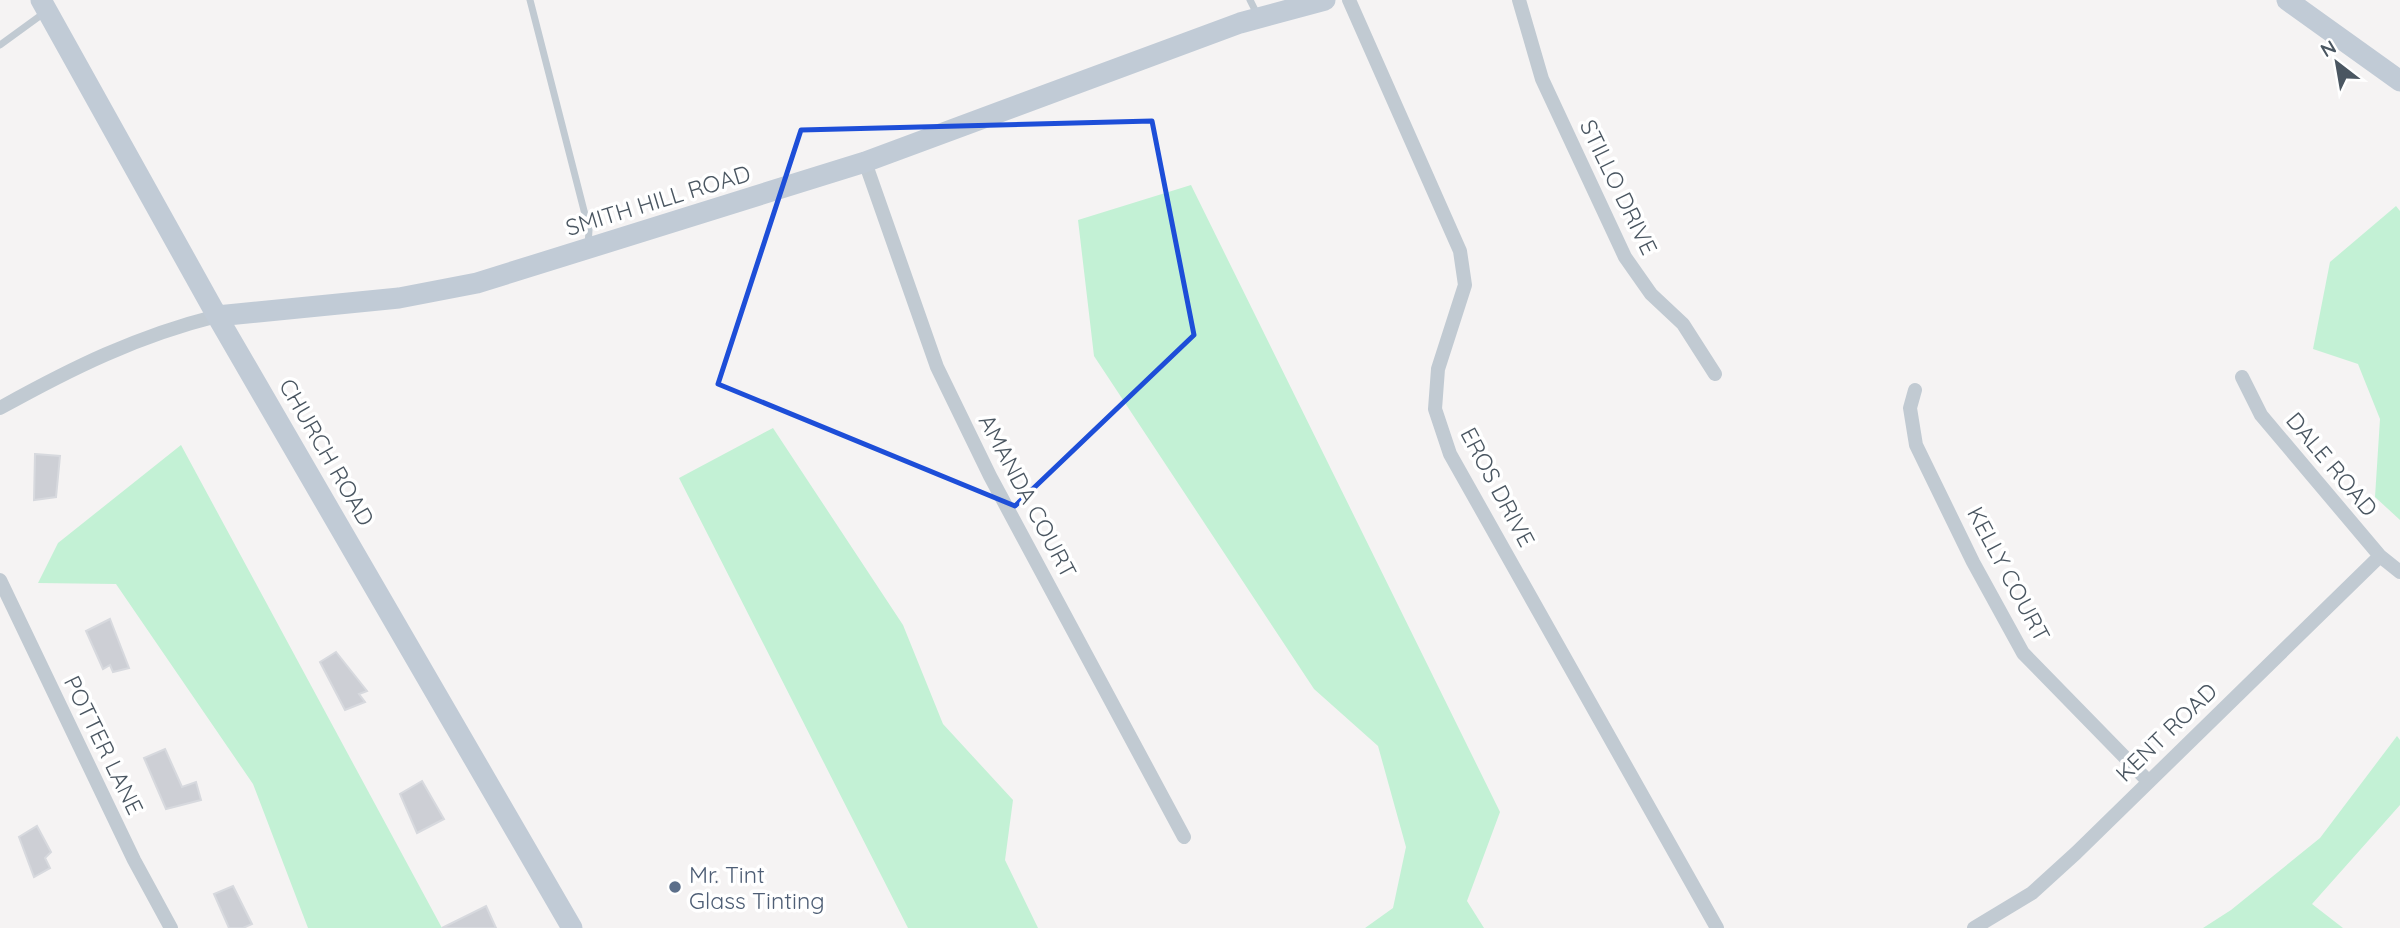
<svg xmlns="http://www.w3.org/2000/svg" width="2400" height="928" viewBox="0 0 2400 928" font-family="Quicksand,sans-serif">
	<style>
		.green { fill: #c3f1d5 }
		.building { fill: #cdcfd5; stroke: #d7d9de; stroke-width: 2 }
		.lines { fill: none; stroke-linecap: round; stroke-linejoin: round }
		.lane { stroke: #c1cad2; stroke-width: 7 }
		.street { stroke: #c1cad2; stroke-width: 14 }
		.secondary { stroke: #c1cbd6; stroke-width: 21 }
		.marked { fill: none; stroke: #1d4ed8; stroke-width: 5; stroke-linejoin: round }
		.service-dot { fill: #5c6f8a; stroke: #fff; stroke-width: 2.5 }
		.labels { text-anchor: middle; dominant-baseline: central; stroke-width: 7; stroke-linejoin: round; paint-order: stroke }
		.street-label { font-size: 23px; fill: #4a5661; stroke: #fff }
		.service-label { font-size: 23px; fill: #4e5e75; stroke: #fff; text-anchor: start }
	</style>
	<rect width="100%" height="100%" fill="#f5f3f3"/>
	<path class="green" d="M1191 185 1500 812 1467 901 1484 928H1365L1393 908 1406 847 1378 746 1314 689 1094 356 1078 220Z
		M2396 206 2400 211V520L2375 497 2380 419 2358 364 2313 349 2330 262Z
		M773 428 903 625 943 724 1013 800 1005 860 1038 928H908L679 478Z
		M181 445 442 928H308L253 784 116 584 38 583 58 543Z
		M2397 736 2400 740V805L2312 904 2343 928H2203L2231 910 2320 838Z"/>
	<path class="building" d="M35 454 60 456 56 497 34 500Z
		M110 619 129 668 113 672 110 665 103 669 86 631Z
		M336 652 367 691 359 694 365 702 345 710 320 662Z
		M165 749 182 787 196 782 201 800 166 809 144 758Z
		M422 781 444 819 417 833 400 794Z
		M37 826 51 852 45 858 50 868 34 877 19 837Z
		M233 886 252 924 243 928H229L214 894Z
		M486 906 496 928H442Z"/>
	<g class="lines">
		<path class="lane" d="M530 0 589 230 588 246
			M1250 0 1257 14
			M0 45 44 13"/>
		<path class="street" d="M1349 0 1460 251 1465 285 1438 369 1435 409 1450 454 1717 928
			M1519 0 1542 79 1625 257 1651 294 1683 324 1715 374
			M865 162 937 367 990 476 1184 837
			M2242 377 2261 415 2380 556 2400 572
			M1915 390 1910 408 1916 445 1973 562 2023 653 2148 781
			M0 408C72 368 137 336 217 316
			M0 580 134 860 171 928
			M1974 928 2032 893 2076 853 2380 556"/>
		<path class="secondary" d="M41 0 217 316 572 928
			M2287 0 2400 81
			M217 316 399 298 477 283 865 162 1240 23 1325 0"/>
	</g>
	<path class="marked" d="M1152 121 1194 335 1015 506 718 384 801 130Z"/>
	<circle class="service-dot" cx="675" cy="887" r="7"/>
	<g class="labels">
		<g class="street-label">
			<text transform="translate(1619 187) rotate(64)">STILLO DRIVE</text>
			<text transform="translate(658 200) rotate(-17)">SMITH HILL ROAD</text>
			<text transform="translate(327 452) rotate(60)">CHURCH ROAD</text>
			<text transform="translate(2332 464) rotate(50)">DALE ROAD</text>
			<text transform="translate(1498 487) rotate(62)">EROS DRIVE</text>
			<text transform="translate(1028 496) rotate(62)">AMANDA COURT</text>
			<text transform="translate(2009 574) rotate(62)">KELLY COURT</text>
			<text transform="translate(2166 732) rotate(-44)">KENT ROAD</text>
			<text transform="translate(104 745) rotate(64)">POTTER LANE</text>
		</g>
		<g class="service-label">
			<text x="689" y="874">Mr. Tint<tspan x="689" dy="26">Glass Tinting</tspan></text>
		</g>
	</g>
	<g transform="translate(2337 63) rotate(329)" stroke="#ffffff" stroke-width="5" paint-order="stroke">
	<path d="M0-5L12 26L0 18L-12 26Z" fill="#4a5661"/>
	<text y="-10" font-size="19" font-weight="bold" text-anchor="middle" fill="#4a5661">N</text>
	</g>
</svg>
